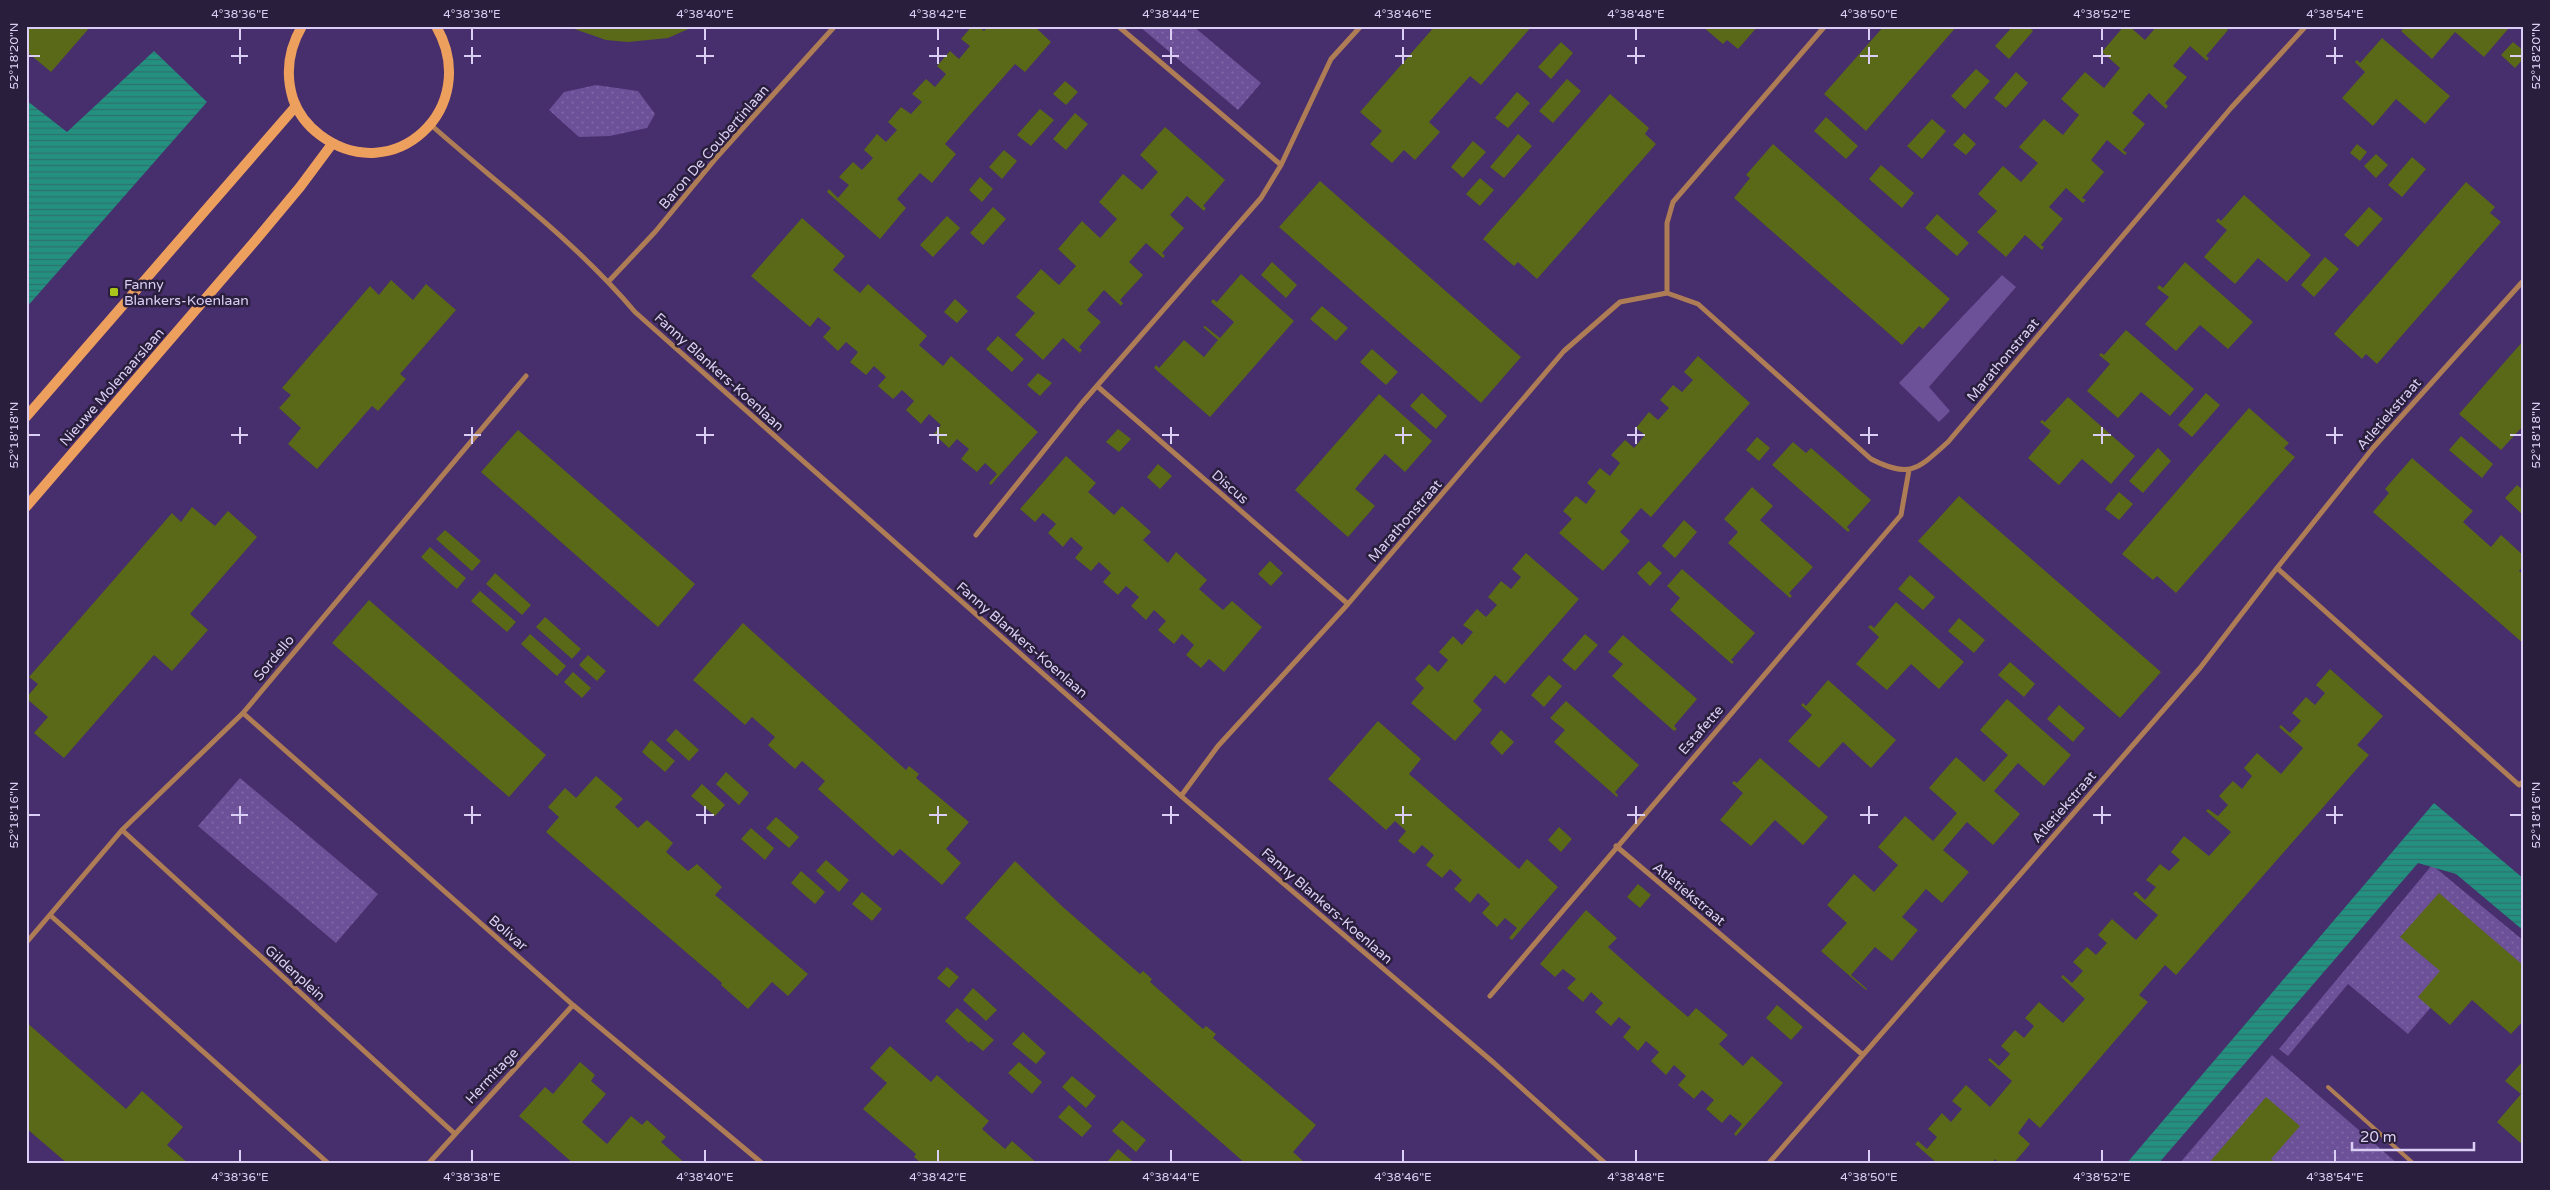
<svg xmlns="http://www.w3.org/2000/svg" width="2550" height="1190" viewBox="0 0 2550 1190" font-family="'Varela Round',sans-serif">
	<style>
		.grass { fill: url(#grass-dots) }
		.garden { fill: #6c5098 }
		.water { fill: url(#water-rules) }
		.building { fill: #5a6917 }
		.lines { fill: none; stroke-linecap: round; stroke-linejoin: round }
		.lane { stroke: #ae7d55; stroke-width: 4 }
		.street { stroke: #ae7d55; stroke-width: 5 }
		.secondary { stroke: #ed9f5d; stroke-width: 10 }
		.ticks { fill: none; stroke: #dacef4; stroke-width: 2 }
		.poi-dot { fill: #aac719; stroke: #291e3b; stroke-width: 2 }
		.labels { text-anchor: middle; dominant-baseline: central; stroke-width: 5; stroke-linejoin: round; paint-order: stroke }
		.street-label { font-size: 14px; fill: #dacef4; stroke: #291e3b }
		.poi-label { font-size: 14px; fill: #dacef4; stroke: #291e3b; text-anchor: start }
		.neatline { fill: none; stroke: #dacef4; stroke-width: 2 }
		.ticks-label { font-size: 12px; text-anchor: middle; fill: #dacef4 }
	</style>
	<defs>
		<pattern id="grass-dots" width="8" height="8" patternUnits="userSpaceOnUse" patternTransform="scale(1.25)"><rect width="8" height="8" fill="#6c5098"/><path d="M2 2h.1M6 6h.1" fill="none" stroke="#8068a7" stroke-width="1.8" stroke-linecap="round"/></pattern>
		<pattern id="water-rules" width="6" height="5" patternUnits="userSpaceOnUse" patternTransform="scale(1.25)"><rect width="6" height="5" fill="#249080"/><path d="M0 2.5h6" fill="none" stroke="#2e736d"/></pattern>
	</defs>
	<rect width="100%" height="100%" fill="#472e6c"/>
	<path class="grass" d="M1139 26H1193L1261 83 1238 110Z
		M596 85 638 91 655 114 647 128 610 136 579 137 549 110 564 92Z
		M240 778 378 894 336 943 198 826Z
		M2432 865 2524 941V1008L2469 963 2408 1034 2348 984 2288 1056 2279 1049Z
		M2272 1055 2398 1164H2179Z"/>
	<path class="garden" d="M2002 275 2016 287 1929 387 1950 411 1939 422 1899 383Z"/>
	<path class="water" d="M154 51 207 102 26 308V100L67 132Z
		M2434 803 2524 879V931L2456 874 2418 863 2158 1164H2126Z"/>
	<path class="building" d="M26 26H91L51 72 26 51Z
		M566 26H695L668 38 628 42 606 40Z
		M972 26H978L984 31 988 26H1034L1051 42 1025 72 1015 64 969 116 945 144 956 154 932 183 920 173 897 199 906 208 880 239 827 192 829 189 838 198 849 185 839 177 853 162 862 170 873 158 864 150 877 134 886 142 897 130 888 122 901 107 911 114 922 102 912 94 926 79 935 87 946 74 937 66 950 51 959 59 970 46 961 39Z
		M1435 26H1532L1481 85 1470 76 1429 122 1440 132 1415 160 1404 150 1392 163 1370 144 1382 131 1360 112Z
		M1702 26H1758L1738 49 1727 40 1723 44Z
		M1884 26H1957L1866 131 1824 94Z
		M2013 26H2028L2033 31 2009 59 1995 46Z
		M2124 26H2129L2145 40 2157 26H2224L2228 30 2206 56 2209 58 2207 61 2190 46 2173 66 2187 77 2165 103 2168 106 2166 109 2149 93 2132 113 2145 124 2123 150 2127 153 2125 155 2107 140 2091 160 2104 172 2082 198 2086 200 2083 203 2066 188 2049 207 2063 219 2041 245 2044 247 2042 250 2025 235 2006 257 1977 232 1997 211 1978 194 2003 166 2021 182 2038 163 2019 147 2044 119 2063 135 2079 115 2061 99 2085 72 2104 88 2120 68 2102 52Z
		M2406 26H2504L2508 29 2484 57 2455 32 2432 59 2401 31Z
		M2382 38 2450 96 2425 124 2396 99 2373 126 2342 98 2365 72 2355 62 2357 60 2360 63Z
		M1561 42 1573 53 1551 79 1538 67Z
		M2513 42 2524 51V58L2515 68 2501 55Z
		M1976 69 1990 81 1965 109 1951 96Z
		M2016 72 2028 83 2006 108 1994 98Z
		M1567 79 1581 91 1553 123 1539 111Z
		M1065 81 1078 92 1066 105 1053 94Z
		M1517 92 1530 103 1508 128 1495 118Z
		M1610 94 1649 128 1645 134 1656 144 1537 279 1518 262 1514 266 1483 239Z
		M1040 109 1054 120 1031 146 1017 135Z
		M1075 113 1088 124 1066 150 1053 139Z
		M1826 117 1858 146 1846 159 1814 131Z
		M1932 119 1946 131 1922 159 1907 146Z
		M1165 127 1225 180 1203 206 1206 208 1204 211 1187 196 1170 215 1184 228 1162 253 1165 256 1163 258 1146 243 1129 262 1143 275 1120 300 1123 303 1121 306 1104 290 1087 310 1101 322 1079 347 1082 350 1080 353 1063 338 1043 360 1015 335 1035 313 1016 297 1041 269 1059 285 1076 266 1058 249 1082 221 1100 238 1117 219 1099 202 1123 174 1142 190 1158 172 1140 155Z
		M1964 133 1976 144 1966 155 1953 145Z
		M1518 134 1532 146 1504 178 1490 167Z
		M1473 141 1486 152 1463 178 1451 167Z
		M1773 144 1950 299 1923 329 1919 326 1902 345 1734 198 1750 178 1746 175Z
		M2357 144 2367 152 2360 161 2350 153Z
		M1004 150 1017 161 1002 179 989 167Z
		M2376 154 2388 165 2376 178 2364 166Z
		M2412 157 2426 169 2402 197 2388 185Z
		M1881 165 1914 193 1902 208 1869 179Z
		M980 177 993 189 982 202 969 190Z
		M1480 178 1494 190 1480 206 1466 194Z
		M1320 181 1521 357 1481 403 1279 227Z
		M2466 182 2495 207 2490 213 2501 222 2377 364 2366 354 2362 359 2334 334Z
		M2244 195 2311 255 2287 282 2258 258 2235 284 2204 257 2227 230 2216 221 2218 218 2221 221Z
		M993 207 1006 219 983 245 970 233Z
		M2369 207 2383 219 2358 247 2344 235Z
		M1937 214 1969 243 1957 256 1925 228Z
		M947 216 960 228 933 257 920 245Z
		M802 218 845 256 833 270 860 293 868 284 925 334 927 336 919 345 943 366 951 356 1038 432 991 485 989 483 997 474 985 463 977 472 961 459 969 449 957 439 949 448 934 434 941 425 929 414 921 424 906 410 914 401 902 390 893 399 878 386 886 377 874 366 866 375 850 362 858 352 846 342 838 351 823 337 831 328 818 317 810 327 751 276Z
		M2325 257 2339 269 2314 297 2301 285Z
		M1272 262 1297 285 1286 298 1261 275Z
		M2185 262 2253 322 2228 349 2200 325 2176 351 2145 324 2169 297 2157 288 2159 285 2163 288Z
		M1241 274 1294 321 1210 417 1154 368 1156 365 1159 368 1184 340 1204 357 1218 340 1203 327 1205 326 1220 338 1234 322 1211 302 1213 299 1217 302Z
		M391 280 413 300 426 284 456 310 400 374 406 379 378 411 372 406 317 469 288 444 301 428 279 408 291 395 282 388 370 286 379 295Z
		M955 299 968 311 957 323 944 312Z
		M1322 306 1348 328 1336 341 1310 319Z
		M2126 330 2194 389 2170 416 2141 392 2118 418 2087 391 2110 364 2099 355 2101 353 2104 355Z
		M998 336 1024 359 1012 372 986 349Z
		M2524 340V425L2501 450 2459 414Z
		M1372 349 1398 372 1386 385 1360 362Z
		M1698 356 1750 403 1651 517 1641 508 1620 532 1630 541 1603 571 1559 533 1572 519 1563 511 1576 496 1586 504 1596 491 1587 483 1600 468 1610 476 1620 463 1611 455 1625 440 1634 448 1645 435 1636 428 1649 412 1658 420 1669 408 1660 400 1673 385 1682 392 1693 380 1684 372Z
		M1038 373 1052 383 1040 396 1027 385Z
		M1422 393 1447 416 1436 429 1410 406Z
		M2206 393 2220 405 2192 437 2178 425Z
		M1379 394 1432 441 1405 472 1385 454 1371 470 1355 489 1375 506 1348 537 1295 490Z
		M2068 397 2135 456 2111 484 2082 459 2059 485 2028 458 2051 431 2040 422 2042 420 2045 422Z
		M2249 408 2289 443 2284 448 2295 457 2176 593 2157 576 2153 580 2122 554Z
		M1118 429 1131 439 1119 452 1106 442Z
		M518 430 695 584 658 627 481 472Z
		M2461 436 2493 464 2482 478 2449 450Z
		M1757 437 1770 448 1759 461 1746 450Z
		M1793 442 1806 453 1811 448 1871 500 1847 527 1850 530 1848 532 1772 465Z
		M2158 448 2171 461 2143 493 2129 481Z
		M1066 456 1096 483 1088 492 1114 515 1122 506 1149 530 1151 532 1143 540 1168 563 1176 552 1207 580 1199 589 1223 610 1232 601 1262 627 1224 672 1209 659 1201 668 1186 655 1194 645 1182 634 1174 644 1158 630 1166 621 1154 610 1146 620 1131 606 1139 597 1126 586 1118 595 1103 582 1111 573 1099 562 1091 571 1075 558 1083 548 1071 537 1063 547 1048 533 1056 524 1043 513 1035 522 1020 509Z
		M2412 458 2473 511 2463 522 2491 547 2501 535 2524 556V565L2519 571 2524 575V644L2373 512 2389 493 2385 489Z
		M1158 464 1172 476 1160 489 1147 477Z
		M2517 485 2524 491V516L2505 498Z
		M1752 487 1773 506 1760 520 1813 567 1789 593 1792 596 1790 598 1728 543 1738 532 1724 519Z
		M2119 492 2133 504 2119 520 2105 509Z
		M1959 496 2161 672 2120 718 1918 541Z
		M192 507 215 526 228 511 257 537 190 614 208 630 172 671 154 655 64 758 34 733 48 717 26 698 38 684 29 677 172 513 181 522Z
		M1684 520 1697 532 1675 558 1662 546Z
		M445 530 481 561 472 571 436 539Z
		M430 547 466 578 457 589 421 557Z
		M1526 553 1579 599 1505 684 1495 675 1473 701 1482 710 1455 741 1411 703 1424 688 1415 679 1429 664 1438 672 1448 660 1439 652 1453 636 1462 645 1473 632 1463 625 1477 609 1486 617 1497 605 1488 597 1501 581 1511 589 1521 577 1512 569Z
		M1270 561 1283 573 1271 586 1258 574Z
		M1649 561 1662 573 1650 586 1637 573Z
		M1682 569 1755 633 1731 660 1734 662 1732 664 1670 610 1680 598 1667 586Z
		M495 573 531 605 522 615 486 584Z
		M1910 575 1935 597 1923 610 1898 589Z
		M480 591 516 622 507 632 471 601Z
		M369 600 546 755 509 797 332 643Z
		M1896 602 1964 662 1939 689 1911 664 1887 690 1856 664 1879 637 1868 627 1871 625 1874 628Z
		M545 617 581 649 572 659 536 627Z
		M1959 618 1985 640 1974 653 1948 631Z
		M743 623 906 770 909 766 919 774 916 778 969 822 946 849 961 863 942 885 900 849 893 856 819 790 818 789 825 781 802 761 795 769 769 746 768 745 775 737 752 717 745 725 693 680Z
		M530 634 566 666 557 676 521 644Z
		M1585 634 1598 645 1575 671 1562 660Z
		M1623 635 1697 699 1674 726 1677 729 1674 731 1612 676 1623 664 1608 652Z
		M588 655 606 671 597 681 579 665Z
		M2010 662 2035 684 2024 697 1998 675Z
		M2330 669 2383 716 2357 745 2369 755 2176 975 2165 965 2139 995 2148 1002 2040 1128 2029 1118 2018 1133 2030 1144 2013 1164H2000L1995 1159 1992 1164H1938L1915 1144 1918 1141 1927 1149 1937 1137 1928 1129 1942 1113 1951 1122 1962 1109 1952 1101 1966 1085 1990 1107 2012 1081 1988 1060 1990 1058 1999 1066 2010 1054 2001 1046 2015 1030 2024 1038 2034 1026 2025 1018 2039 1002 2063 1023 2085 999 2061 977 2063 975 2072 983 2083 971 2073 962 2087 947 2096 955 2107 943 2098 935 2112 919 2136 940 2158 915 2133 894 2136 891 2145 900 2156 887 2146 880 2160 864 2169 871 2180 860 2171 852 2184 836 2209 856 2231 832 2206 811 2208 809 2218 816 2228 805 2219 796 2233 781 2242 789 2252 776 2244 768 2257 753 2281 774 2303 748 2279 727 2281 725 2290 733 2301 721 2292 713 2306 697 2315 705 2325 693 2316 685Z
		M573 672 591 688 582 698 564 682Z
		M1549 675 1562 686 1544 707 1531 695Z
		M1828 680 1896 740 1871 768 1843 742 1819 768 1788 741 1812 715 1801 705 1803 703 1806 706Z
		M2007 699 2071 755 2044 786 2018 763 1994 791 2020 814 1993 845 1967 822 1943 850 1969 872 1942 903 1926 889 1902 917 1918 930 1892 961 1875 947 1851 975 1867 989 1866 990 1821 951 1847 923 1827 905 1854 874 1874 892 1898 865 1878 847 1905 816 1933 841 1957 813 1929 788 1956 757 1984 782 2008 755 1980 730Z
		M1566 701 1639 765 1615 792 1618 795 1617 797 1554 742 1565 730 1550 718Z
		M2059 705 2085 728 2073 742 2047 719Z
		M1378 721 1421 759 1409 774 1519 869 1527 859 1558 887 1512 940 1509 938 1517 928 1505 918 1497 927 1482 913 1490 904 1478 893 1470 903 1454 889 1462 880 1450 869 1442 878 1426 865 1434 855 1422 845 1414 854 1398 841 1406 831 1395 821 1386 830 1328 779Z
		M676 729 699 750 689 761 666 740Z
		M1501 730 1514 742 1502 755 1490 743Z
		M651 740 675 761 665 772 642 752Z
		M1760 758 1828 817 1803 845 1775 820 1751 846 1720 820 1743 793 1732 783 1734 781 1737 783Z
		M726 772 749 793 739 805 716 784Z
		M596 776 623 799 615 807 638 828 647 820 673 843 666 852 688 871 697 864 722 887 715 895 808 974 788 996 772 982 748 1009 721 985 722 983 546 832 559 817 548 807 565 788 576 798Z
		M702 784 725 805 715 816 691 796Z
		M776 817 799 837 789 848 766 828Z
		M1559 827 1572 839 1561 852 1548 840Z
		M751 828 774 848 765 860 741 839Z
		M826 860 849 880 839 892 816 871Z
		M1015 861 1064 908 1140 974 1143 971 1152 979 1150 982 1203 1029 1206 1026 1216 1034 1213 1038 1316 1125 1293 1152 1303 1161 1301 1164H1246L965 918Z
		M801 871 825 892 815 904 791 883Z
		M1638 884 1651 895 1640 908 1627 897Z
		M862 892 882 909 872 921 852 904Z
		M2439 893 2524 966V1020L2511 1034 2472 1000 2450 1025 2418 997 2440 971 2400 937Z
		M1586 910 1617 938 1608 947 1662 995 1688 1017 1696 1008 1728 1035 1719 1044 1743 1066 1752 1056 1783 1083 1736 1136 1734 1134 1742 1124 1730 1114 1722 1123 1706 1109 1714 1100 1702 1090 1694 1099 1678 1085 1686 1076 1674 1065 1666 1075 1651 1061 1659 1052 1646 1041 1638 1051 1623 1037 1631 1027 1619 1017 1611 1026 1595 1012 1603 1003 1591 992 1583 1002 1567 988 1576 979 1563 969 1555 977 1540 964Z
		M947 967 959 977 949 988 937 978Z
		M973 988 997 1010 986 1021 963 1000Z
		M1777 1005 1803 1027 1791 1040 1766 1018Z
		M957 1008 994 1040 983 1051 971 1041 969 1043 945 1021Z
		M26 1022 126 1109 142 1091 183 1127 167 1145 189 1164H68L26 1128Z
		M1023 1032 1046 1053 1036 1064 1012 1044Z
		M890 1046 931 1082 937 1075 989 1121 982 1129 1005 1149 1012 1141 1038 1164H922L914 1157 916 1154 863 1109 887 1083 870 1068Z
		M2524 1060V1146L2497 1122 2521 1094 2505 1081Z
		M580 1062 595 1075 591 1081 606 1094 582 1122 607 1144 631 1116 642 1125 647 1120 666 1137 661 1142 686 1164H574L519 1116 545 1087 553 1094Z
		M1019 1062 1042 1082 1032 1094 1008 1073Z
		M1072 1076 1096 1096 1086 1108 1062 1087Z
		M2266 1097 2300 1126 2271 1159 2277 1164H2208Z
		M1069 1105 1092 1126 1082 1137 1058 1117Z
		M1122 1120 1146 1140 1136 1152 1112 1131Z
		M1118 1149 1136 1164H1112L1108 1161Z"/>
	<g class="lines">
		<path class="lane" d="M2328 1087 2414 1164"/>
		<path class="street" d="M1118 26 1281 165
			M431 125C500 186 575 241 635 312L1181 796 1494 1063 1606 1164
			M609 281 655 232 717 157 835 26
			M1667 293V223L1673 202 1825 26
			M1097 386 1348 604
			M976 535 1082 403 1261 198 1281 165 1331 59 1361 26
			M2277 568 2519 785 2524 781
			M243 713 573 1005 763 1164
			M1181 796 1218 746 1348 604 1564 351 1620 302 1667 293 1698 304 1871 459C1910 479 1918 469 1948 442L2231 108 2306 26
			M122 830 454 1133
			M1616 846 1863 1055
			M50 915 329 1164
			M26 943 122 830 243 713 526 376
			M1490 996 1901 515 1909 470
			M428 1164 573 1005
			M1768 1164 2200 668 2277 568 2373 448 2524 280"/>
		<path class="secondary" d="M302 26C288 50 285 73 293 99 298 113 308 126 320 135 393 190 483 108 436 26
			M26 417 296 106
			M26 507 255 241 300 187 332 144"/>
	</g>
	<path class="ticks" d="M240 28V40M472 28V40M705 28V40M938 28V40M1171 28V40M1403 28V40M1636 28V40M1869 28V40M2102 28V40M2335 28V40M240 47V64M472 47V64M705 47V64M938 47V64M1171 47V64M1403 47V64M1636 47V64M1869 47V64M2102 47V64M2335 47V64M28 56H40M231 56H248M464 56H481M696 56H714M929 56H947M1162 56H1179M1395 56H1412M1627 56H1645M1860 56H1878M2093 56H2111M2326 56H2343M2510 56H2522M240 427V444M472 427V444M705 427V444M938 427V444M1171 427V444M1403 427V444M1636 427V444M1869 427V444M2102 427V444M2335 427V444M28 435H40M231 435H248M464 435H481M696 435H714M929 435H947M1162 435H1179M1395 435H1412M1627 435H1645M1860 435H1878M2093 435H2111M2326 435H2343M2510 435H2522M240 806V824M472 806V824M705 806V824M938 806V824M1171 806V824M1403 806V824M1636 806V824M1869 806V824M2102 806V824M2335 806V824M28 815H40M231 815H248M464 815H481M696 815H714M929 815H947M1162 815H1179M1395 815H1412M1627 815H1645M1860 815H1878M2093 815H2111M2326 815H2343M2510 815H2522M240 1150V1162M472 1150V1162M705 1150V1162M938 1150V1162M1171 1150V1162M1403 1150V1162M1636 1150V1162M1869 1150V1162M2102 1150V1162M2335 1150V1162"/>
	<rect class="poi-dot" x="109" y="287" width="10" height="10" rx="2.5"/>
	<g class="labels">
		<g class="street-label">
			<text transform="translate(714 147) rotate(-49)">Baron De Coubertinlaan</text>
			<text transform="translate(2003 360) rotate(-50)">Marathonstraat</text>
			<text transform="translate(719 372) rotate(42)">Fanny Blankers-Koenlaan</text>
			<text transform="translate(112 387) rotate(-49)">Nieuwe Molenaarslaan</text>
			<text transform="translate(2389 414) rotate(-49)">Atletiekstraat</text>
			<text transform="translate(1230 487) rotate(41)">Discus</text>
			<text transform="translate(1405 521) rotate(-49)">Marathonstraat</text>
			<text transform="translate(1022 640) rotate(41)">Fanny Blankers-Koenlaan</text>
			<text transform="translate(274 658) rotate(-50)">Sordello</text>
			<text transform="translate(1701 730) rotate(-49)">Estafette</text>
			<text transform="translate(2064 807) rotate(-49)">Atletiekstraat</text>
			<text transform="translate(1689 894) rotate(40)">Atletiekstraat</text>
			<text transform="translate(1327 906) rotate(41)">Fanny Blankers-Koenlaan</text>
			<text transform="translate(508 933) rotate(41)">Bolivar</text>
			<text transform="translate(295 973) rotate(42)">Gildenplein</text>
			<text transform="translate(492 1076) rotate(-47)">Hermitage</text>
		</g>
		<g class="poi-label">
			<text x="124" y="284">Fanny<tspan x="124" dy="16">Blankers-Koenlaan</tspan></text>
		</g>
	</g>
	<rect width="2550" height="1190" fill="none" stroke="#291e3b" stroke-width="55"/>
	<path d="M2352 1142v8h122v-8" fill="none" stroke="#dacef4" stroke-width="2.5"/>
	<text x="2360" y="1142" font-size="15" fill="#dacef4" stroke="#291e3b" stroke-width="4" paint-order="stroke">20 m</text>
	<rect x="28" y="28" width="2494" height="1134" class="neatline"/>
	<g class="ticks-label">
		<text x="240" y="18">4°38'36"E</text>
		<text x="472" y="18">4°38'38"E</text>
		<text x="705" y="18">4°38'40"E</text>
		<text x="938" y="18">4°38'42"E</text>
		<text x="1171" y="18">4°38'44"E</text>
		<text x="1403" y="18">4°38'46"E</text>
		<text x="1636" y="18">4°38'48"E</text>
		<text x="1869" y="18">4°38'50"E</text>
		<text x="2102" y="18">4°38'52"E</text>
		<text x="2335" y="18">4°38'54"E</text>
		<text transform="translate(14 56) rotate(-90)" y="4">52°18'20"N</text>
		<text transform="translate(2536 56) rotate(-90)" y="4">52°18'20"N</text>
		<text transform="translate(14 435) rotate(-90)" y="4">52°18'18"N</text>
		<text transform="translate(2536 435) rotate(-90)" y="4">52°18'18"N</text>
		<text transform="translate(14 815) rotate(-90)" y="4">52°18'16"N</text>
		<text transform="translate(2536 815) rotate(-90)" y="4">52°18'16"N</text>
		<text x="240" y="1181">4°38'36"E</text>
		<text x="472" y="1181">4°38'38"E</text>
		<text x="705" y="1181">4°38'40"E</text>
		<text x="938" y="1181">4°38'42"E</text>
		<text x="1171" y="1181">4°38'44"E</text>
		<text x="1403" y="1181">4°38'46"E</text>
		<text x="1636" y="1181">4°38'48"E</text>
		<text x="1869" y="1181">4°38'50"E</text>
		<text x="2102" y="1181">4°38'52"E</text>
		<text x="2335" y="1181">4°38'54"E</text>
	</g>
</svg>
